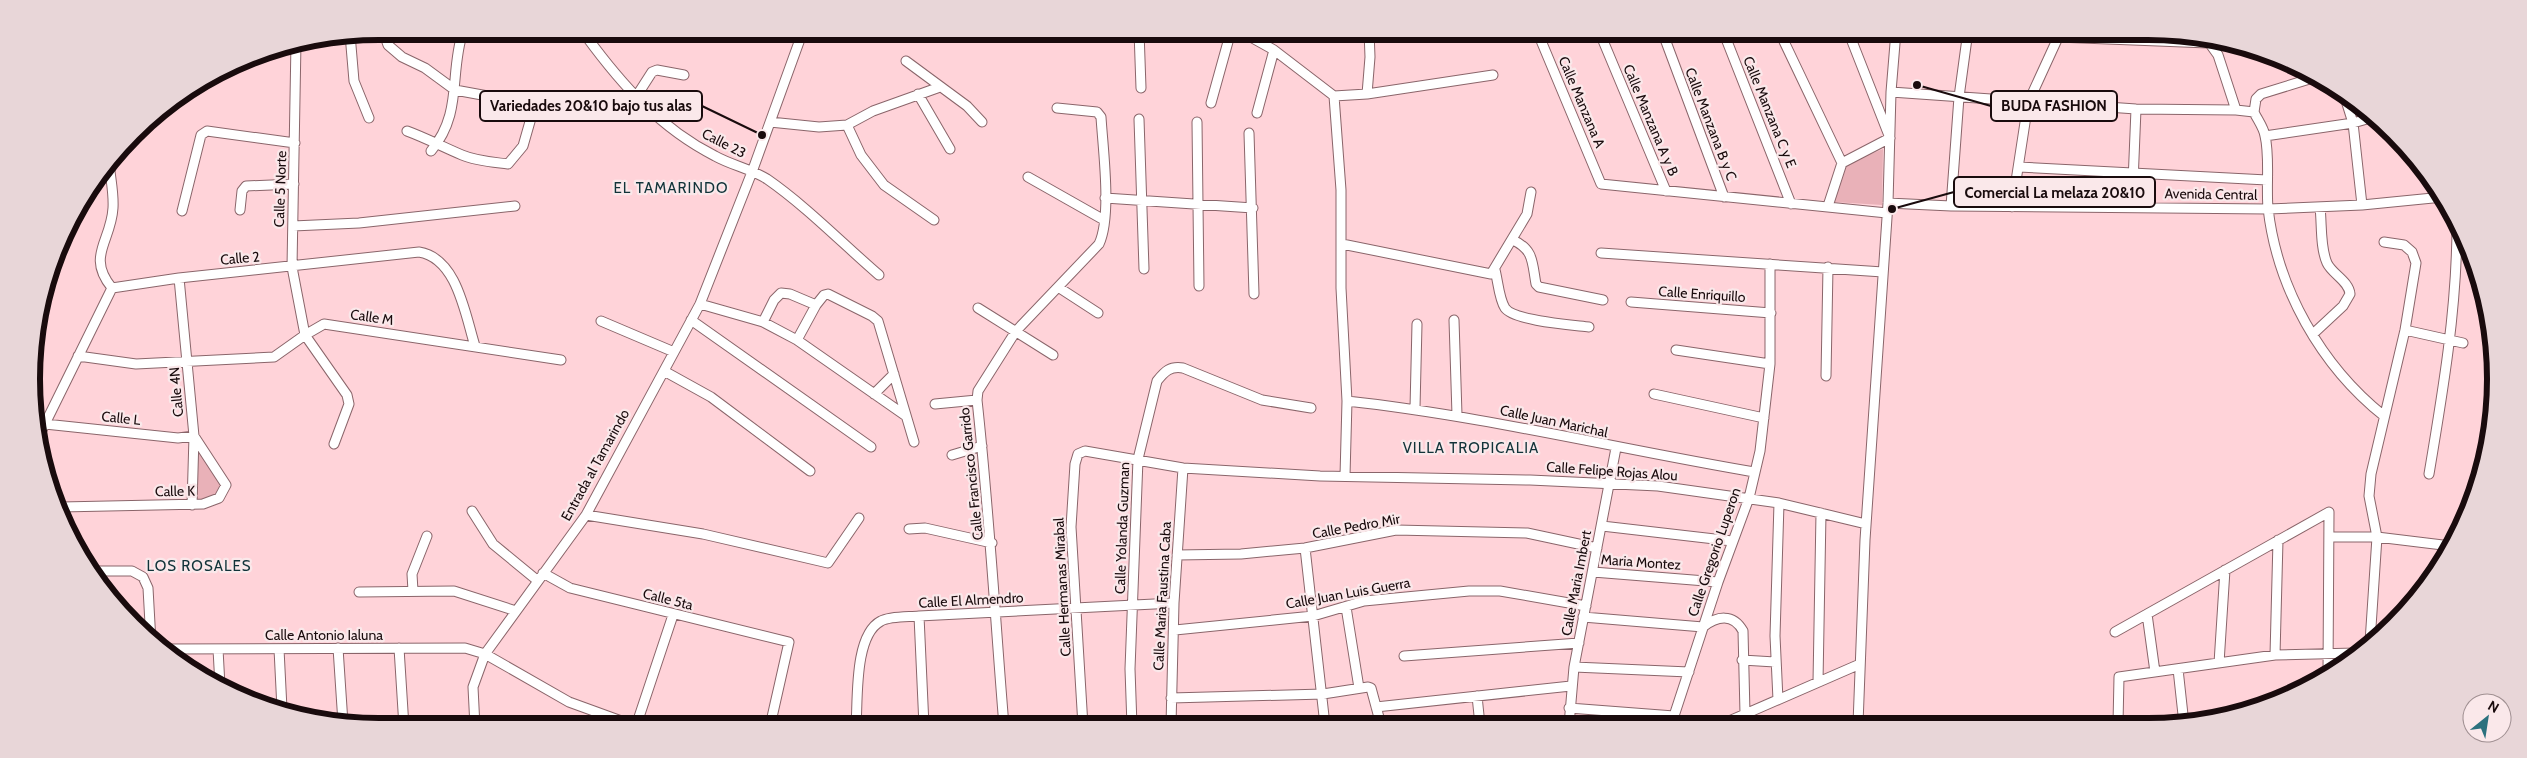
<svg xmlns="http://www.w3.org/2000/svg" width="2527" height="758" viewBox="0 0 2527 758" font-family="Cabin,sans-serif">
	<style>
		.green { fill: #e9b1b8 }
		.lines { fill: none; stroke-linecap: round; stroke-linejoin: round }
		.street-casing { stroke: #8a656a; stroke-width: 11 }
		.street { stroke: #fff; stroke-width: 9 }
		.labels { text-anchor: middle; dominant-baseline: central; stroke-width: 4.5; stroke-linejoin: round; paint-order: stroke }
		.street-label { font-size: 14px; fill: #190b0d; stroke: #fae8ea }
		.neighbourhood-label { font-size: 15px; letter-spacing: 1px; fill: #113339; stroke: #fae8ea }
		.rim { fill: none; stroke: #190b0d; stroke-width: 6 }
		.leader { fill: none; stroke: #190b0d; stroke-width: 2 }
		.callout-dot { fill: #190b0d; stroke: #fae8ea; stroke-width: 2 }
		.callout { fill: #fae8ea; stroke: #190b0d; stroke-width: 2 }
		.callout-label { font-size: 15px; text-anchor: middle; font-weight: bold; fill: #190b0d }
	</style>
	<rect width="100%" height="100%" fill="#ffd3d9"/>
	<path class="green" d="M1883 149 1882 205 1834 202 1846 164Z
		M196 443 223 485C217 495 208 502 195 500Z"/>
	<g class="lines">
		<g class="street-casing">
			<path id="street" d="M383 31 388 45 402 57 425 68 455 90 504 99 537 97 523 146 508 164C492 162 476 161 462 155 443 147 426 138 407 131
				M580 31 586 36C622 85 660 128 715 156 731 165 751 169 767 179 806 206 843 244 879 275
				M1139 31 1141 88
				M1240 31 1274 50 1334 96 1367 94 1370 57 1369 31
				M1537 31 1601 184 1887 213
				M1599 31 1666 191
				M1662 31 1724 197
				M1723 31 1791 204
				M1779 31 1842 163
				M2031 31 2057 37 2208 43
				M350 34 354 81 369 118
				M2205 37 2218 55 2236 110 2254 112C2257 119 2264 128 2265 136 2270 156 2266 186 2268 208 2277 288 2321 366 2384 416
				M296 42 292 267 305 335 347 395 349 404 334 444
				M906 61 967 106 982 122
				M2343 91 2353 123 2362 205
				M1891 92 2136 109 2236 110
				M918 94 950 149
				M1367 94 1493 75
				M1334 96 1341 190V288L1347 401 1345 476
				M636 97 652 72 657 70 684 75
				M1211 103 1231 31
				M2254 112 2256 99 2261 94 2316 77
				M1257 113 1274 50
				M1139 119 1144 269
				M770 122 819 127 847 125 873 111 940 87
				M1197 122 1199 286
				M847 125 861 155 884 185 934 220
				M1249 133 1254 294
				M2265 136 2353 123 2374 117
				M431 151C463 113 449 74 463 31
				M109 161C110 177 114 192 113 208 111 242 86 256 112 288
				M2019 167 2267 180
				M1028 177 1104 220
				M1105 198 1253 208
				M1888 203 1951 206 2268 209 2362 205 2443 197
				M1828 206 1842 163 1890 138 1848 31
				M1951 206 1959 97 1968 31
				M2012 207 2028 103 2061 31
				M2132 207 2136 109
				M240 210 242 191 246 186 294 184
				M182 211 201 135 207 131 295 143
				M293 226 359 223 515 206
				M1513 240C1534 250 1532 262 1536 284L1539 287 1603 300
				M1342 244 1491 274 1527 214 1531 192
				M1601 253 1883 272
				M1495 270C1498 281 1499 299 1505 308 1514 321 1573 325 1589 327
				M179 278 194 436 192 505
				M1058 287 1098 313
				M112 288 179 278 419 252C457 258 465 314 475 346
				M1631 302 1771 313
				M700 304 763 322 797 340 906 416
				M978 308 1053 355
				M691 320 871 447
				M1454 320 1457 415
				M601 321 674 352
				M763 322 774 300 781 293 790 294 816 305
				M2405 330 2463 343
				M2314 333 2343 306 2350 294C2349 281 2332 274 2327 263 2320 247 2322 224 2320 207
				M797 340 816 305 824 295 828 294 872 316 878 321 914 442
				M1676 350 1770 364
				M78 356 136 364 274 357 305 335 324 324 561 360
				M664 371 711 397 810 471
				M1826 376 1828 267
				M874 394 894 374
				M1654 394 1764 418
				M1347 401C1484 416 1618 449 1754 472
				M935 404 977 400
				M1415 408 1417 324
				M45 424 178 438 194 436 226 485 219 498 203 504 61 507 57 505
				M40 434 112 288
				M952 455 982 446
				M2429 474C2443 391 2457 308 2457 224
				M472 511 493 544 538 581
				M586 515 703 534 828 563 859 518
				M1602 526 1732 541
				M909 529 925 528 992 543
				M2329 537H2377L2451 546
				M1305 548 1325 725
				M1177 555 1241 554 1305 548 1396 530 1527 533 1597 548
				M91 571H132L143 577 148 588 151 642
				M1593 572 1718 582
				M543 573 570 588 789 642 770 726
				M413 591 412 574 427 536
				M359 592 454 591 516 611
				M1346 607 1359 688
				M2147 614 2155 672
				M919 616 924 726
				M1583 617 1703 627C1717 616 1733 613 1743 631L1745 714
				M1175 630 1313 616 1364 601 1469 591H1500L1586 606
				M2115 632 2329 512 2328 672
				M2370 642 2377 537 2369 496 2371 474 2405 330 2416 263 2412 252 2404 245 2384 242
				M338 648 343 723
				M399 648 404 727
				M161 649 465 648 485 654 569 702 635 726
				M218 649 220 686
				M279 649 282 709
				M2275 655 2278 540
				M1404 656 1579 643
				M1742 660 1775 662
				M2219 663 2225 570
				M1574 667 1689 672
				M2178 669 2184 724
				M1818 682 1821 513
				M1477 696 1480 725
				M1171 698 1323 694 1368 687 1371 688 1381 725
				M1778 700 1775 636 1779 503
				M1376 707 1571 686
				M1569 708 1674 716
				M1858 724 1865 540 1888 203 1891 92 1896 31
				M2118 724 2119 677 2275 655 2355 653
				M1171 725 1174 603 1183 468
				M1569 725 1574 667 1616 448
				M1674 725V716L1718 582 1749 498 1760 451 1770 364V264
				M1720 725 1860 664
				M636 726 673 615
				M640 726 771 721
				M856 726C858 699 854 635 881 621 890 616 908 617 919 616L1174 603
				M1004 726C995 617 989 509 977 400L978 391 1016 331 1099 244C1112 216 1103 150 1101 117L1097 112 1057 108
				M1083 726 1071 527 1075 464 1078 454 1085 451 1183 468 1320 476 1530 480 1658 486 1779 503 1866 524
				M1132 726 1130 669 1138 459 1157 381C1165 371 1170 366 1183 368L1262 400 1311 408
				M475 727 473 687 485 654 586 515 700 304 752 172 803 31"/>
		</g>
		<use href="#street" class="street"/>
	</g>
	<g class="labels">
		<g class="street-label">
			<text transform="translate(1582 102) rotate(67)">Calle Manzana A</text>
			<text transform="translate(1770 112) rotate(68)">Calle Manzana C y E</text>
			<text transform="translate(1651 120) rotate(67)">Calle Manzana A y B</text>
			<text transform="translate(1711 124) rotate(69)">Calle Manzana B y C</text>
			<text transform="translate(724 143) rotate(27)">Calle 23</text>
			<text transform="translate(280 189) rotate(-88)">Calle 5 Norte</text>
			<text transform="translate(2211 194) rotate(1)">Avenida Central</text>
			<text transform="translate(240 258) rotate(-5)">Calle 2</text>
			<text transform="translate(1702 294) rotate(4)">Calle Enriquillo</text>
			<text transform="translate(372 317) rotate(8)">Calle M</text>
			<text transform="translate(176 392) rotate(-95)">Calle 4N</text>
			<text transform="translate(121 418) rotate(6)">Calle L</text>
			<text transform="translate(1554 421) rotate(12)">Calle Juan Marichal</text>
			<text transform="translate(595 465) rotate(-61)">Entrada al Tamarindo</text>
			<text transform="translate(1612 471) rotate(4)">Calle Felipe Rojas Alou</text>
			<text transform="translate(971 474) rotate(-96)">Calle Francisco Garrido</text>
			<text transform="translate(175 491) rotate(-1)">Calle K</text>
			<text transform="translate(1356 526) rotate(-10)">Calle Pedro Mir</text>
			<text transform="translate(1122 528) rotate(-88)">Calle Yolanda Guzman</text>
			<text transform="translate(1714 552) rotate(-71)">Calle Gregorio Luperon</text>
			<text transform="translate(1641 562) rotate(4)">Maria Montez</text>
			<text transform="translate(1576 583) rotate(-79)">Calle Maria Imbert</text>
			<text transform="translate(1062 587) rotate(-93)">Calle Hermanas Mirabal</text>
			<text transform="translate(1348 593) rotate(-10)">Calle Juan Luis Guerra</text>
			<text transform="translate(1162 596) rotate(-87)">Calle Maria Faustina Caba</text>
			<text transform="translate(668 599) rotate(14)">Calle 5ta</text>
			<text transform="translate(971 600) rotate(-3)">Calle El Almendro</text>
			<text x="324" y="635">Calle Antonio Ialuna</text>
		</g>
		<g class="neighbourhood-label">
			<text x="671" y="188">EL TAMARINDO</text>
			<text x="1471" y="448">VILLA TROPICALIA</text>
			<text x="199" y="566">LOS ROSALES</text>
		</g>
	</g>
	<path d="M0 0H2527V758H0ZM379 40H2148A339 339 0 0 1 2487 379V379A339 339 0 0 1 2148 718H379A339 339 0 0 1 40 379V379A339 339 0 0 1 379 40Z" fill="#e8d6d8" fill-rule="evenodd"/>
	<path class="rim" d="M379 40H2148A339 339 0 0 1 2487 379V379A339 339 0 0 1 2148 718H379A339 339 0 0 1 40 379V379A339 339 0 0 1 379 40Z"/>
	<path class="leader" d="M762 135L702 106M1917 85L1991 106M1892 209L1954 192"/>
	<g class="callout-dot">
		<circle cx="762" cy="135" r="5"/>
		<circle cx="1917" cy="85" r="5"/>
		<circle cx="1892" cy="209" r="5"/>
	</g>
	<g class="callout">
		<rect x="480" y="91" width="222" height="30" rx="5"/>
		<rect x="1991" y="91" width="126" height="30" rx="5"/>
		<rect x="1954" y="177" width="201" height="30" rx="5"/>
	</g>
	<g class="callout-label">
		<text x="591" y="111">Variedades 20&amp;10 bajo tus alas</text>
		<text x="2054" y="111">BUDA FASHION</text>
		<text x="2055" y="198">Comercial La melaza 20&amp;10</text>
	</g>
	<g transform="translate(2487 718) rotate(30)"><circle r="24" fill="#fae8ea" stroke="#a09092"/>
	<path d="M0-4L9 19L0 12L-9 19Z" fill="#2b717e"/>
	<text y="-8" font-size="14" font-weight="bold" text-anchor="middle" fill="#190b0d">N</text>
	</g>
</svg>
